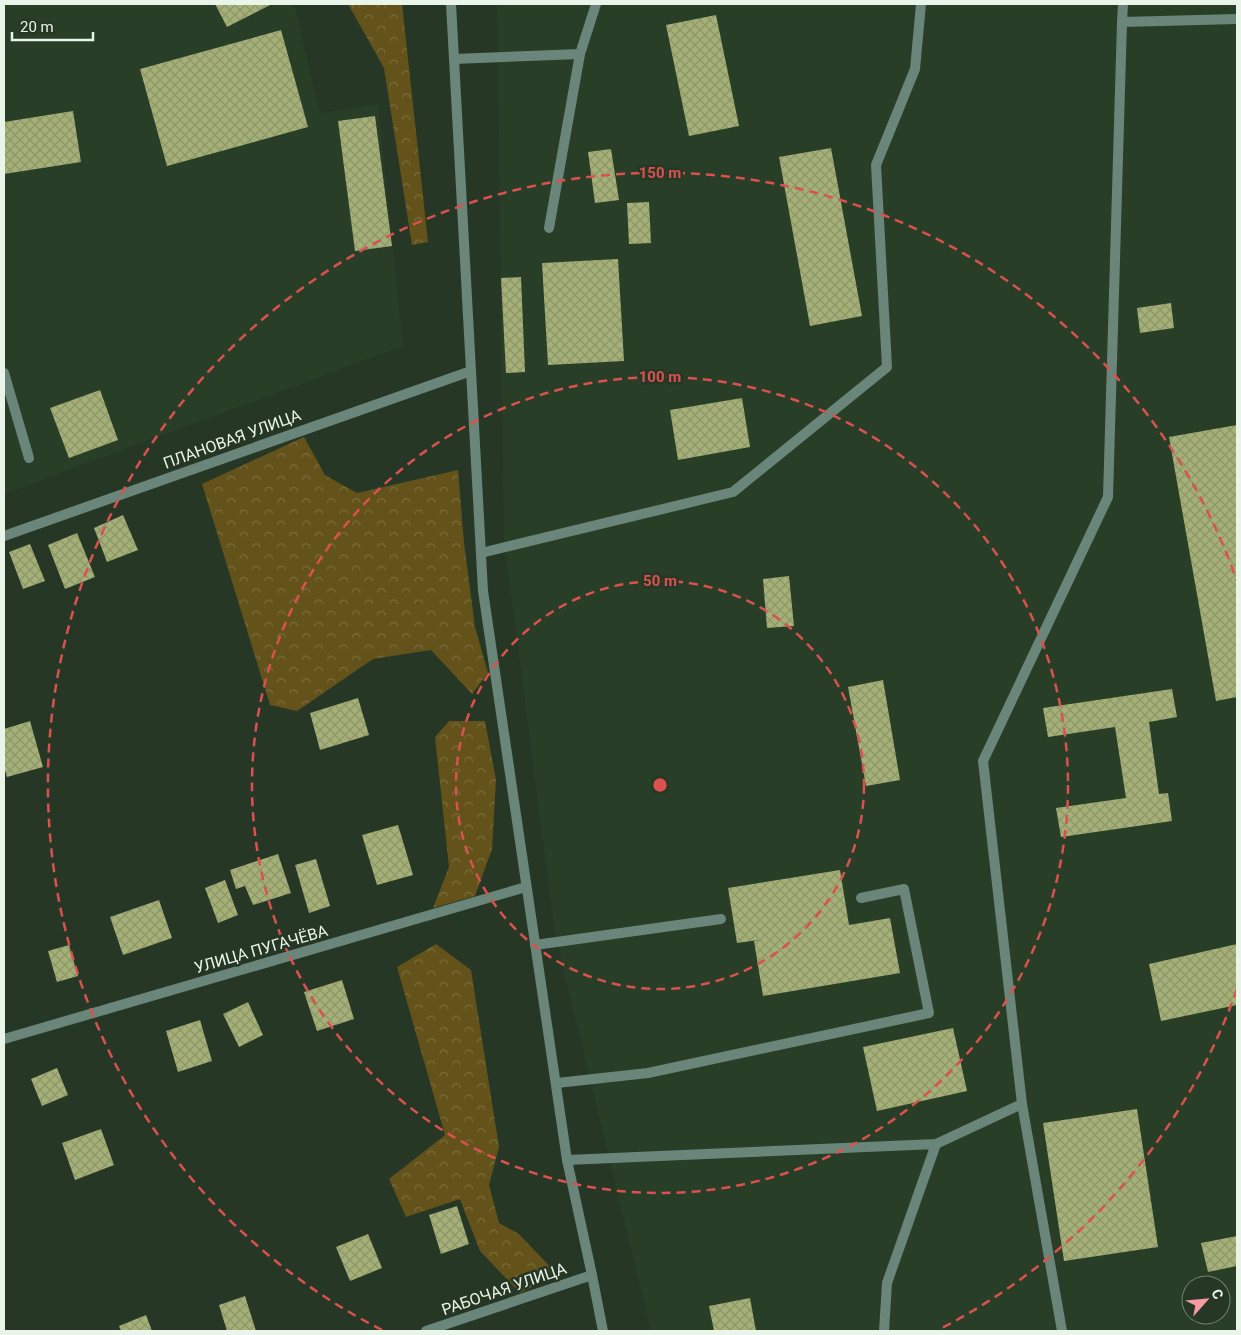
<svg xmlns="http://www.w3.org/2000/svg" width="1241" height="1335" viewBox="0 0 1241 1335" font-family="Roboto,sans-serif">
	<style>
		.built { fill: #283e26; fill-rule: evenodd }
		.forest { fill: url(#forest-crowns) }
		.building { fill: url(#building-cross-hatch) }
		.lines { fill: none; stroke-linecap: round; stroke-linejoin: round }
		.service { stroke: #6a857a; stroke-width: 10 }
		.minor { stroke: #6a857a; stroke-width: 10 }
		.tertiary { stroke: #6a857a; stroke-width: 10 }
		.ring { fill: none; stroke: #da514f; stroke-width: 2.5; stroke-dasharray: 9 6 }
		.labels { text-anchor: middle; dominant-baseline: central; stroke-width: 5; stroke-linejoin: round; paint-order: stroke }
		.street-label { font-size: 16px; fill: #eaf5e9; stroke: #263725 }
		.centre { fill: #da514f; stroke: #263725; stroke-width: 2.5 }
		.ring-label { font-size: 15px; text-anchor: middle; font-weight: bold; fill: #da514f; stroke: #263725; stroke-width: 5; stroke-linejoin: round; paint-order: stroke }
	</style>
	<defs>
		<pattern id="forest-crowns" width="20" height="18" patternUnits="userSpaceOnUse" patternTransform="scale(1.25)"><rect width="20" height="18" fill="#63521a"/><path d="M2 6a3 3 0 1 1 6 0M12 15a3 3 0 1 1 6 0" fill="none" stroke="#7a6c3b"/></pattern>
		<pattern id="building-cross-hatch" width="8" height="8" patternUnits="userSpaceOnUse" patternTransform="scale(1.25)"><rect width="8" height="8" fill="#a5b077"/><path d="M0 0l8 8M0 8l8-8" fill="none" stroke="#8d966b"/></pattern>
	</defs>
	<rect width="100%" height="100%" fill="#263725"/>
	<path class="built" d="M4 4H294L320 113 378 104 403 346 4 494Z
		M497 4H1237V1331H651L555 935 504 539ZM1191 1285H1221V1315H1191Z"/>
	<path class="forest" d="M348 4H402L428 242 412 245 384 68Z
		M304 437 325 475 357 493 458 470 464 543 475 627 488 673 472 694 431 650 373 659 297 711 270 705 202 484Z
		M449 721H485L496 780 492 849 475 896 433 908 449 867 435 737Z
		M436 944 471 970 499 1147 489 1185 499 1223 519 1234 557 1274 520 1293 480 1251 460 1199 406 1217 389 1179 445 1135 397 967Z"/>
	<path class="building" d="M215 4H272L227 27Z
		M716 15 739 126 689 136 666 25Z
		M281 30 308 127 167 166 140 69Z
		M73 111 81 162 4 174V122Z
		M375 116 392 246 355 251 338 121Z
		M831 148 862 316 810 326 779 157Z
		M611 149 619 200 595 203 588 152Z
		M649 202 651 243 629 244 627 203Z
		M618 259 624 361 548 365 542 263Z
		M521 277 525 372 506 373 501 278Z
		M1171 303 1174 328 1140 333 1137 308Z
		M100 390 118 440 69 458 50 408Z
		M742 398 750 447 678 460 670 410Z
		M1237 425V697L1216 701 1169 437Z
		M123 515 138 550 107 562 94 528Z
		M77 533 95 577 65 589 48 545Z
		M30 544 45 581 23 589 9 552Z
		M789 576 794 626 767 628 763 579Z
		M883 680 900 780 866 786 848 687Z
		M1172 689 1177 717 1149 722 1159 794 1168 793 1172 821 1061 837 1056 808 1126 798 1115 727 1048 737 1043 708Z
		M358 698 369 735 320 750 310 713Z
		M30 721 43 767 7 777 4 767V729Z
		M398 825 413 875 377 885 362 835Z
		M278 854 291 893 253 905 245 886 236 889 230 870Z
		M316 859 330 906 309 913 295 865Z
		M840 870 849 925 890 918 900 973 763 996 754 941 765 939 737 943 728 888Z
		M225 880 238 915 218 923 205 888Z
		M159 900 172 938 123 955 110 917Z
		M1237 944V1005L1161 1021 1149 964Z
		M69 945 78 976 57 982 48 951Z
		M342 980 354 1019 317 1031 304 992Z
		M248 1002 263 1035 239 1047 223 1014Z
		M200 1020 212 1061 178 1072 166 1031Z
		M953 1028 967 1091 877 1111 863 1047Z
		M57 1068 68 1095 42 1106 31 1079Z
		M1137 1109 1158 1247 1064 1261 1043 1123Z
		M101 1129 114 1165 75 1180 62 1143Z
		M457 1206 469 1244 441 1254 429 1215Z
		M368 1234 382 1268 350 1281 336 1247Z
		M1237 1236V1266L1208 1272 1201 1243Z
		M245 1296 256 1331H227L219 1305Z
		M750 1298 756 1331H714L709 1306Z
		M146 1315 152 1331H121L119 1326Z"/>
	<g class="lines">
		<path class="service" d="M1122 22 1123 4
			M454 59 580 54
			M549 228 580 54 596 4
			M4 373 29 458
			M481 553 733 492 887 367 876 165 915 69 921 4
			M535 945 721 919
			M557 1083 648 1073 929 1013 904 889 861 898
			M567 1160 936 1144
			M884 1331 887 1283 936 1144 1022 1104
			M1062 1331 1022 1104 983 761 1108 497 1122 22 1237 19"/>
		<path class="minor" d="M4 536 471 371
			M4 1039 526 887
			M426 1331 592 1275"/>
		<path class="tertiary" d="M451 4 483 591 567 1160 592 1275 603 1331"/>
	</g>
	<g class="ring">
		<circle cx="660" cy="785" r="204"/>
		<circle cx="660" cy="785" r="408"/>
		<path d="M1237 989A612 612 0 0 1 938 1330M382 1330A612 612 0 1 1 1237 581"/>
	</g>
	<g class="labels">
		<g class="street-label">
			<text transform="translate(232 439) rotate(-20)">ПЛАНОВАЯ УЛИЦА</text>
			<text transform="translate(261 949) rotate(-16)">УЛИЦА ПУГАЧЁВА</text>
			<text transform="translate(504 1289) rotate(-19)">РАБОЧАЯ УЛИЦА</text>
		</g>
	</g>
	<circle cx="660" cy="785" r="8" class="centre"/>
	<g class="ring-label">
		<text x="660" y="178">150 m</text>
		<text x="660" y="382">100 m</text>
		<text x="660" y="586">50 m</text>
	</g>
	<rect width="1241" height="1335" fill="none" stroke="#eaf5e9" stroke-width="10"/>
	<g transform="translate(1206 1300) rotate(63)"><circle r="24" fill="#263725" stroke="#748373"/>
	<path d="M0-4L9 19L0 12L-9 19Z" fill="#f49aa0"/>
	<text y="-8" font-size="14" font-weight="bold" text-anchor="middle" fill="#eaf5e9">С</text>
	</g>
	<path d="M12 32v8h81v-8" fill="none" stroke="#eaf5e9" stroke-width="2.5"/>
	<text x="20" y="32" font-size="15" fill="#eaf5e9" stroke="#263725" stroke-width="4" paint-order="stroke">20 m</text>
</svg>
